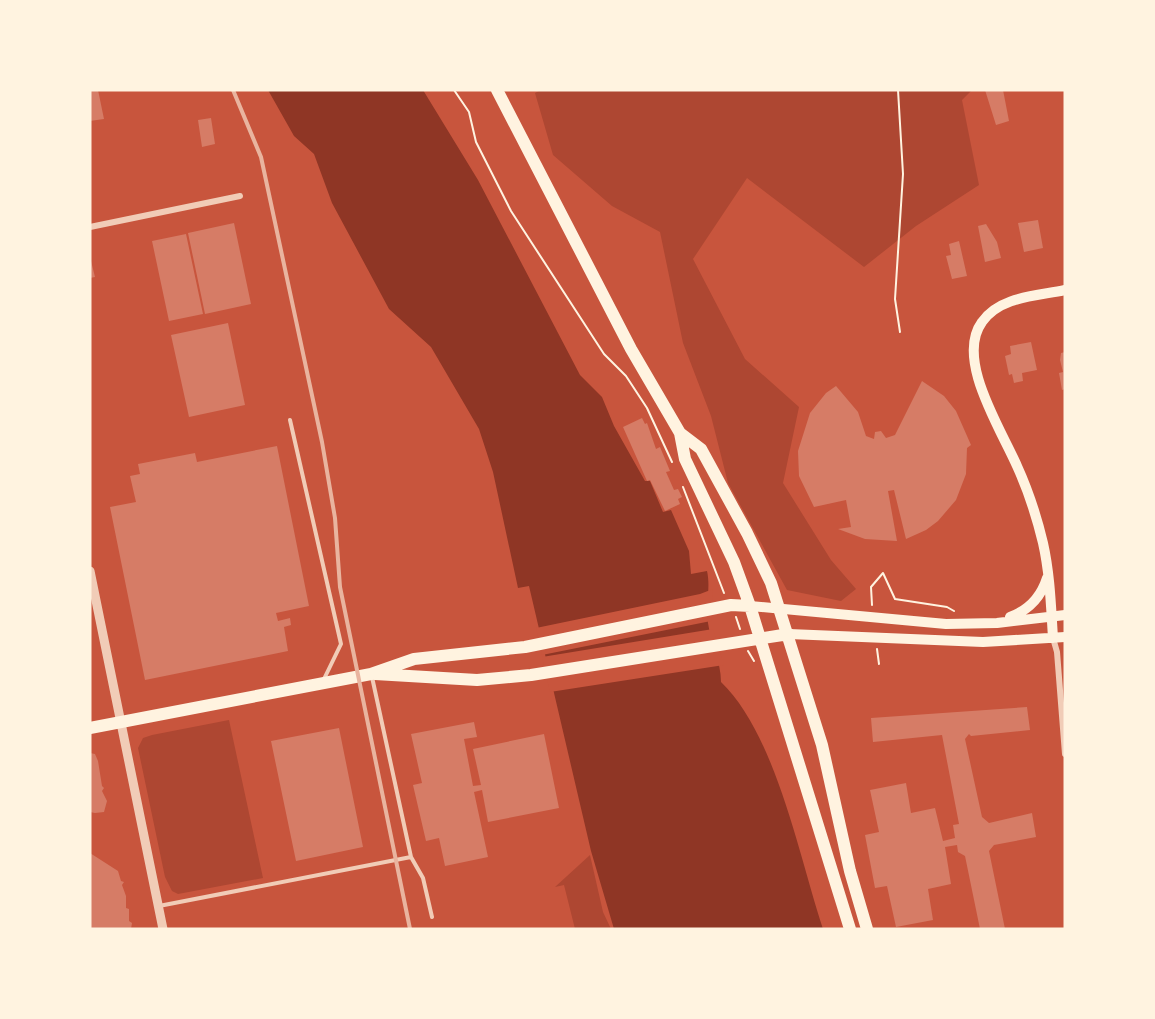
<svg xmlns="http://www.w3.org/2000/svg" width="1155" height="1019" viewBox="0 0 1155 1019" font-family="'DejaVu Sans',sans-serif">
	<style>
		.green { fill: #ae4732 }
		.water { fill: #8f3625 }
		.pier { fill: #c8553d }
		.building { fill: #d67c66 }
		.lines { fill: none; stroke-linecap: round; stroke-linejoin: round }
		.path { stroke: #fff3e0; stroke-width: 2 }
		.service { stroke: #f1ccb7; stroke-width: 4 }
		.minor { stroke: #f1ccb7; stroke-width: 6 }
		.tertiary { stroke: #f1ccb7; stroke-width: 9 }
		.secondary { stroke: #fff3e0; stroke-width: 10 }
		.primary { stroke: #fff3e0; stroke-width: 12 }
		.rail { stroke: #e9b49f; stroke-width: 4 }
	</style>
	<rect width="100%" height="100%" fill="#c8553d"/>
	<path class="green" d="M541 90H972L962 100 979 185 916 226 864 267 747 178 693 259 745 359 799 407 783 483 831 560 856 589 841 601 787 590 728 483 711 416 683 343 660 232 612 206 553 155 535 93Z
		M229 720 263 878 178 894 172 891 165 877 138 748 143 738 152 735Z
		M590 855 603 912 611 929H575L564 885 555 887Z"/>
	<path class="water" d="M268 90H423L478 180 580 375 602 397 614 426 645 481H650L663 512 671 510 689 551 691 574 707 571C711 589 705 606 708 623 711 644 721 661 721 682 776 735 799 856 823 929H614L591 851 529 586 518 588 493 472 479 429 431 347 389 309 332 203 314 154 294 136Z"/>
	<path class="pier" d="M713 589 711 621 542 655 536 628 700 594Z
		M713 629 724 665 550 692 542 657Z"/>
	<path class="building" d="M90 90H98L104 119 90 121Z
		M985 90H1003L1009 121 996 125Z
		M211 118 215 144 202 147 198 120Z
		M1038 220 1043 248 1024 252 1018 223Z
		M234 223 251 304 205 314 188 233Z
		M986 224 997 242 1001 258 985 262 978 226Z
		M186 234 203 314 169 321 152 241Z
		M959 241 967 276 952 279 946 256 951 255 949 244Z
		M90 257 95 277 90 278Z
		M228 323 245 405 189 417 171 335Z
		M1031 342 1037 370 1022 373 1023 381 1014 383 1012 374 1009 375 1005 356 1011 354 1010 346Z
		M1065 352V389L1062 390 1059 373 1063 372 1060 360 1061 353Z
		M922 381 944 396 956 411 971 445 967 448 966 474 956 500 938 521 926 530 906 539 894 490 888 491 897 541 865 539 838 529 851 527 846 500 814 507 799 476 798 451 810 413 826 393 836 386 858 412 866 436 874 439 875 432 881 431 886 438 895 435Z
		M642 418 645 424 647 423 656 449 660 447 670 471 666 472 674 490 678 489 682 497 678 499 680 504 665 511 650 480 647 481 623 427Z
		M277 446 309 606 276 613 278 621 290 618 291 625 284 627 288 651 145 680 110 507 136 502 130 476 140 474 138 464 195 453 197 462Z
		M1027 707 1030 730 971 736 969 734 965 739 982 817 989 823 1032 813 1036 837 994 845 989 851 1005 929H980L965 856 958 852 957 845 945 847 951 884 928 889 933 920 896 927 887 886 875 888 865 835 879 832 870 790 906 783 911 813 935 808 943 841 955 838 953 825 959 824 942 735 873 742 871 718Z
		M474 722 477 737 464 739 473 786 481 785 473 749 544 734 559 808 488 822 482 790 474 792 488 857 445 866 439 838 426 841 413 785 422 783 411 734Z
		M339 728 363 847 296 861 271 741Z
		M90 753 95 754 98 761 102 786 104 788 102 791 107 801 104 812 95 813 90 812Z
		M90 853 118 871 121 881 124 882 122 885 126 896V908L129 909V921L132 923 131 929H90Z"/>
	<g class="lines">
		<path class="path" d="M454 90 469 112 476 142 511 211 604 354 626 376 647 408 672 462
			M898 90 903 174 895 299 900 332
			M683 487 724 593
			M872 605 871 587 883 573 895 599 947 607 954 611
			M736 617 740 629
			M877 649 879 664
			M748 651 754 661"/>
		<path class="service" d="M290 420 341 644 324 679
			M372 677 411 857 423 878 432 917
			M159 906 411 857"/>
		<path class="minor" d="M90 227 240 196
			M1053 638 1057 652 1065 754"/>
		<path class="tertiary" d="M90 571 163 929"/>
		<path class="secondary" d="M750 606 946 624 997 623 1065 615
			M1010 617C1029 610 1041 597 1047 578
			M789 634 983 642 1065 637
			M1053 638C1051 607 1050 574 1043 543 1037 518 1028 490 1017 466 1001 429 955 359 982 322 1000 296 1038 296 1065 290"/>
		<path class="primary" d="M497 90 631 349 680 433 701 449 747 533 771 583 822 745 850 871 867 929
			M680 433 685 459 734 562 750 606 850 929
			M375 674 477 680 531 675 789 634
			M90 728 371 674 414 659 525 647 731 605 750 606"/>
		<path class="rail" d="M233 90 261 157 322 442 335 518 340 587 410 929"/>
	</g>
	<rect width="1155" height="1019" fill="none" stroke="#fff3e0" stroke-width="183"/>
</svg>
